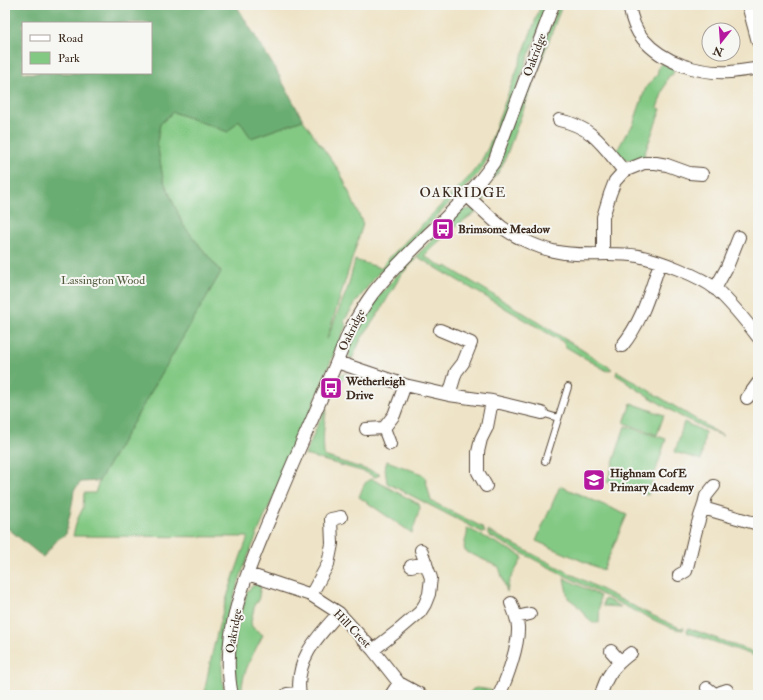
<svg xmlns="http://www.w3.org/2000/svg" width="763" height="700" viewBox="0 0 763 700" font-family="'IM FELL Double Pica',serif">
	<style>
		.green { fill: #83c984; stroke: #5f7a51 }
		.forest { fill: #6aad72; stroke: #526c48; fill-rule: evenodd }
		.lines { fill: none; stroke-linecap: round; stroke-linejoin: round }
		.lane-casing { stroke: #564637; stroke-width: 8 }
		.street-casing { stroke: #564637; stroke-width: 14 }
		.lane { stroke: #fff; stroke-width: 6 }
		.street { stroke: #fff; stroke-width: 12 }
		.labels { text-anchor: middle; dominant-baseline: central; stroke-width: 4; stroke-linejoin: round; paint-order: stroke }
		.street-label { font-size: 12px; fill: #3b2a1e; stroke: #f6f6f2 }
		.poi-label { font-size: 12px; font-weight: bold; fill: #3b2a1e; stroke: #f6f6f2; text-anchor: start }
		.park-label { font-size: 12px; fill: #515a3d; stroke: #f6f6f2 }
		.quarter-label { font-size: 14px; letter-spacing: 1px; fill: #3b2a1e; stroke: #f6f6f2 }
	</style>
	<rect width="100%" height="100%" fill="#f6f6f2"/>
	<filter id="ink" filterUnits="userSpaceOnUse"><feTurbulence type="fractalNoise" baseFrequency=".025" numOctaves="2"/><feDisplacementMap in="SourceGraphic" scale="8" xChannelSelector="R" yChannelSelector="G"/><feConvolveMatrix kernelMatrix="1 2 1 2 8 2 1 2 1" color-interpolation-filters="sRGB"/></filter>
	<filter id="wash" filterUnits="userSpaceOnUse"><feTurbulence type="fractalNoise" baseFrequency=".012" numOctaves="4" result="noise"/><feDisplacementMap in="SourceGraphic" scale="16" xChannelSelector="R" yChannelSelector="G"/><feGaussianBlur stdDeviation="0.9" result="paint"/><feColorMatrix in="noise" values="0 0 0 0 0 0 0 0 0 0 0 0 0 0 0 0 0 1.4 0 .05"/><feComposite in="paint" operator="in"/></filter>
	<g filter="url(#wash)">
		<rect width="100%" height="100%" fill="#eee3c6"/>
		<path class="green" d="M541 5H548L493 150 479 173 391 263 384 271H380L356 302 344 321 346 326C329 363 315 401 299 439 282 479 263 518 247 559 231 602 215 648 225 695H204C213 641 228 588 248 537L73 536 77 520 83 508 84 493H95L99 481 221 272 183 225 163 179 157 143 160 124 173 112 228 132 239 120 251 138 303 120 340 172 363 224 327 339 348 287 355 260 381 268 387 260 469 177 480 163 488 148Z
			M559 5H562L504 162 498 173 489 183 484 201 482 200 481 192Z
			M662 63 674 69 673 74 668 77 657 108 661 109 643 158C630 161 627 163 617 151L627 132H628L633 125 646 87 657 75 659 66Z
			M471 209 477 212C463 219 435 244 424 256L445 268 446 266 532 318 612 369 607 371 566 347 563 342 416 256 462 210Z
			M414 257 416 259 401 275 380 311 361 339 352 359 350 358C337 337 399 273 414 257Z
			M617 371 723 436 711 431 680 416 627 383 626 381 616 375Z
			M347 373 317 420 337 376Z
			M631 403 664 415 657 435 624 423Z
			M327 408C323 425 323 439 324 456L380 474 378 476 375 477 365 472 305 455 318 424Z
			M684 422 705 432 701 460 675 452Z
			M625 426 666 439 648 495 607 482Z
			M387 461 422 474 425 477 431 501 482 527 485 532 484 533 387 483 385 468Z
			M372 479 419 504 420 508 412 533 359 497C362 490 364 480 372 479Z
			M560 486 627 515 603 570 536 541Z
			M467 528 522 556V559L509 581 507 592 499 567 465 551C462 543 469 536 467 528Z
			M488 531 645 612 680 628H684L683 630C671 630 647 616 635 611 586 587 537 561 488 535Z
			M564 578 600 596 599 623 591 622 576 604 568 598Z
			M257 584H261L258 602 255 603 251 622 252 627 263 635C254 653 240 675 242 695H237L234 662 236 634 247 592 251 587Z
			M604 599 608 600 621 607 603 606Z
			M688 628 758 654V657L689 633 687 632Z
			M478 688 490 690 496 693 494 695H468L473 689Z"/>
		<path class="forest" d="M5 5H236L276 70 303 120 251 138 239 120 228 132 173 112 160 124 157 142 163 179 183 225 221 272 99 481 81 482 74 490C73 505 68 519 66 534L58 539 43 557 5 526ZM23 23H151V73H23Z"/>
	</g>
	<g filter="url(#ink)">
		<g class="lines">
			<g class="lane-casing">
				<path id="lane" d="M542 413 558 418
					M545 461 568 387"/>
			</g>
			<g class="street-casing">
				<path id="street" d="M629 5C631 17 635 30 643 39 663 63 700 74 730 72 739 71 749 70 758 68
					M748 5 758 42
					M559 120C593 127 603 146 624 171
					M467 196C479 206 491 219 503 228 517 238 537 247 553 251 581 258 610 251 638 256 658 260 700 276 716 289 731 303 745 320 758 337
					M603 254V217L610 194 615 181 624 171 644 163H656L667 165 689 173 702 174
					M715 289 727 267 739 237
					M440 330 471 343 463 363 456 372 449 395
					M622 346C643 320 649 294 660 263
					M337 362 405 385 449 395 492 401 542 413
					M747 398 758 383
					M384 428 390 444
					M366 429 384 428 394 415 405 385
					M486 486 478 472V452L481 439 487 427 492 401
					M703 508 706 496 714 486
					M411 566 426 563
					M248 574 311 595 339 613 373 650 399 683 421 695
					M679 575 686 571C692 550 695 528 703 508L758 524
					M311 595 328 564 332 544 331 519 341 517
					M516 617 530 614
					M373 650 399 630 420 612 425 604 429 594 431 578 421 550
					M611 651 620 661
					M707 688 716 695
					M287 694 299 693
					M232 695C218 630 251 564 275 506 299 447 326 390 349 332 356 319 364 305 373 293 410 246 460 211 494 162L553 5
					M300 695C294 660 318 636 339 613
					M391 695 399 683
					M499 695C507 679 519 645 518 627 517 618 514 611 511 603
					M601 695C606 675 615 665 631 653
					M716 695 721 692 727 690"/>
			</g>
			<use href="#lane" class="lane"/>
			<use href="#street" class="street"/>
		</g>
	</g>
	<defs>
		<g id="bus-square" transform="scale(1.15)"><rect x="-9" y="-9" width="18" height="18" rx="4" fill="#b5179e" stroke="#f6f6f2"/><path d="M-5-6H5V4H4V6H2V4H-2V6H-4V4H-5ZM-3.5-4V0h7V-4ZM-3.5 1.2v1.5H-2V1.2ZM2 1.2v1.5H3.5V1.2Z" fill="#fff"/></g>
		<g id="school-square" transform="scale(1.15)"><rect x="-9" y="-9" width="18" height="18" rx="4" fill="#b5179e" stroke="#f6f6f2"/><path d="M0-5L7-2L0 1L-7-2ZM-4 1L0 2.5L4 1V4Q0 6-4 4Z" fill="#fff"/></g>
	</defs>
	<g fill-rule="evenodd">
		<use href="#bus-square" x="443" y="229"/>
		<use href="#bus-square" x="331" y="388"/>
		<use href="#school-square" x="594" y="480"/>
	</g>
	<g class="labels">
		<g class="street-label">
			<text transform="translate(535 55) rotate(-70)">Oakridge</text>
			<text transform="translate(352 330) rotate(-64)">Oakridge</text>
			<text transform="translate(352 629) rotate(46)">Hill Crest</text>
			<text transform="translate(234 631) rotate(-80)">Oakridge</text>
		</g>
		<g class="poi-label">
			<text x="458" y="229">Brimsome Meadow</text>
			<text x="346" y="381">Wetherleigh<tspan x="346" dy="14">Drive</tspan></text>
			<text x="610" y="473">Highnam CofE<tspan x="610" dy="14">Primary Academy</tspan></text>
		</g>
		<g class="park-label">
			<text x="103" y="280">Lassington Wood</text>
		</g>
		<g class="quarter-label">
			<text x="463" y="192">OAKRIDGE</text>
		</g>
	</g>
	<rect width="763" height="700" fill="none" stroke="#f6f6f2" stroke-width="20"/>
	<rect x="22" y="22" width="130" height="52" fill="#f6f6f2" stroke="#aba49d"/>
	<rect x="30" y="35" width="20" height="6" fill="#ffffff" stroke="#aba49d"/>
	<text x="58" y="42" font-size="12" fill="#3b2a1e">Road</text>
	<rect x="30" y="52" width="20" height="12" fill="#83c984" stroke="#aba49d"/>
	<text x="58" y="62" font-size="12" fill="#3b2a1e">Park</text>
	<g transform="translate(721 42) rotate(197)"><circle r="19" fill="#f6f6f2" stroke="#aba49d"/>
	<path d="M0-3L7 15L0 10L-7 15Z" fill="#b5179e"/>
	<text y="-6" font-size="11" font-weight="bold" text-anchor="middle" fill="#3b2a1e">N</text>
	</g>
</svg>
